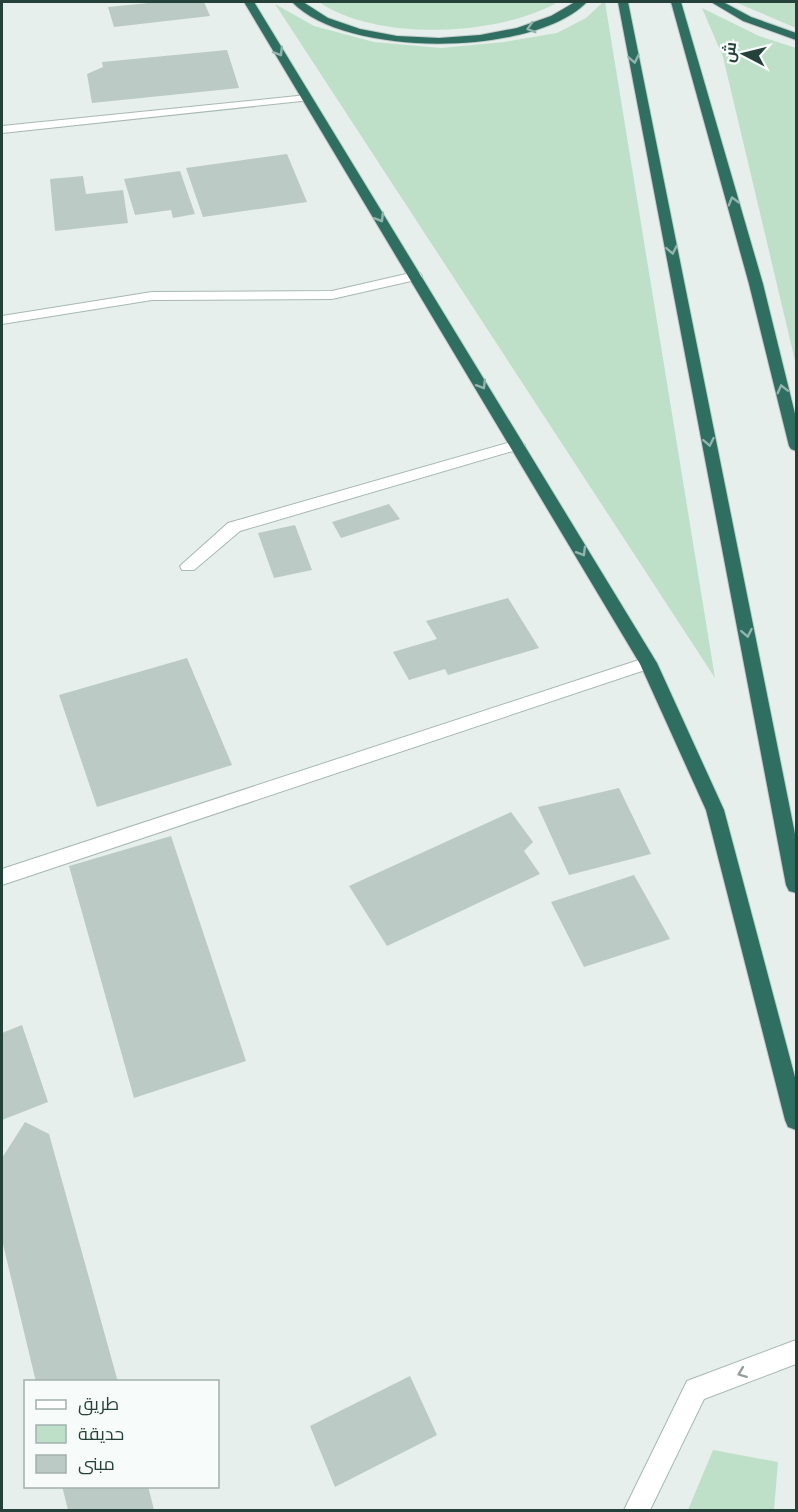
<svg xmlns="http://www.w3.org/2000/svg" width="798" height="1512" viewBox="0 0 798 1512" font-family="'Asap Condensed',Cairo,sans-serif">
	<style>
		.green { fill: #bfe0c8 }
		.building { fill: #bbcac4 }
		.lines { fill: none; stroke-linecap: round; stroke-linejoin: round }
		.service-casing { stroke: #a8b8b2; stroke-width: 2 }
		.minor-casing { stroke: #a8b8b2; stroke-width: 2 }
		.motorway-casing { stroke: #c2cac8; stroke-width: 2 }
		.service { fill: #fff; fill-rule: evenodd }
		.minor { fill: #fff; fill-rule: evenodd }
		.motorway { fill: #2f6f62; fill-rule: evenodd }
		.oneway { stroke: #93b5ae }
		.oneway2 { stroke: #92a09c }
	</style>
	<rect width="100%" height="100%" fill="#e6efeb"/>
	<path class="green" d="M319 2H558C499 36 377 42 319 2Z
		M603 2H605L715 678 275 4 314 26 374 42 441 48 504 42 557 33 586 18Z
		M735 2H796V28Z
		M702 8 759 36 796 48V365L723 57Z
		M713 1450 778 1462 774 1510H688Z"/>
	<path class="building" d="M159 2H204L210 16 114 27 108 7Z
		M227 50 239 88 92 103 87 74 103 67 102 62Z
		M287 154 307 202 203 217 186 168Z
		M180 171 195 214 173 218 171 210 135 215 124 179Z
		M83 176 86 194 123 190 128 223 55 231 50 179Z
		M389 504 400 519 341 538 332 522Z
		M295 525 312 570 274 578 258 533Z
		M508 598 539 648 448 675 445 669 409 680 393 652 437 639 426 621Z
		M187 658 232 765 97 807 59 695Z
		M619 788 651 854 569 875 538 807Z
		M511 812 533 842 524 851 540 874 387 946 349 886Z
		M171 836 246 1061 134 1098 69 866Z
		M634 875 670 939 584 967 551 902Z
		M22 1025 48 1102 2 1120V1033Z
		M25 1122 49 1134 118 1382H36L2 1240V1158Z
		M410 1376 437 1435 335 1487 310 1426Z
		M62 1486H148L154 1510H68Z"/>
	<g class="lines">
		<g class="service-casing">
			<path id="service" d="M415 272 420 273 422 276 420 279 332 299 152 300 2 324V316L152 292 332 291Z
				M518 440 525 445 523 448 240 531 194 570H182L180 566 228 523Z
				M648 657 654 659 657 663 654 667 2 885V869Z"/>
		</g>
		<g class="minor-casing">
			<path id="minor" d="M307 95 311 96V100L2 133V126Z
				M796 1340V1364L704 1399 650 1510H624L687 1381Z"/>
		</g>
		<g class="motorway-casing">
			<path id="motorway" d="M244 2H254L657 663 724 810 796 1081V1130L788 1127 785 1120 706 810 640 664Z
				M292 2H303L328 18 360 29 397 36 439 38 480 35 517 28 551 16 575 2H587C533 57 346 58 292 2Z
				M618 2H628L796 839V893L789 891 786 885Z
				M671 2H681L763 284 796 418V451L791 449 789 446 749 284Z
				M711 2H723L751 17 796 33V40L743 21Z"/>
		</g>
		<use href="#service" class="service"/>
		<use href="#minor" class="minor"/>
		<use href="#motorway" class="motorway"/>
	</g>
	<defs><path id="oneway-chevron" d="M-2-3.5L2.5 0L-2 3.5" fill="none" stroke-width="1.6" stroke-linecap="round" stroke-linejoin="round" transform="scale(1.5)"/></defs>
	<g class="oneway">
		<use href="#oneway-chevron" transform="translate(531 28) rotate(163)"/>
		<use href="#oneway-chevron" transform="translate(279 52) rotate(59)"/>
		<use href="#oneway-chevron" transform="translate(634 59) rotate(79)"/>
		<use href="#oneway-chevron" transform="translate(733 201) rotate(-106)"/>
		<use href="#oneway-chevron" transform="translate(380 218) rotate(59)"/>
		<use href="#oneway-chevron" transform="translate(672 250) rotate(79)"/>
		<use href="#oneway-chevron" transform="translate(482 385) rotate(59)"/>
		<use href="#oneway-chevron" transform="translate(782 389) rotate(-104)"/>
		<use href="#oneway-chevron" transform="translate(709 442) rotate(79)"/>
		<use href="#oneway-chevron" transform="translate(582 552) rotate(59)"/>
		<use href="#oneway-chevron" transform="translate(747 633) rotate(79)"/>
	</g>
	<use class="oneway2" href="#oneway-chevron" transform="translate(742 1373) rotate(159)"/>
	<rect width="798" height="1512" fill="none" stroke="#24423a" stroke-width="6"/>
	<rect x="24" y="1380" width="195" height="108" fill="#f7fbf9" stroke="#a3b1ad" stroke-width="1.5"/>
	<rect x="36" y="1400" width="30" height="9" fill="#ffffff" stroke="#a3b1ad" stroke-width="1.5"/>
	<text x="78" y="1410" font-size="18" fill="#24423a">طريق</text>
	<rect x="36" y="1425" width="30" height="18" fill="#bfe0c8" stroke="#a3b1ad" stroke-width="1.5"/>
	<text x="78" y="1440" font-size="18" fill="#24423a">حديقة</text>
	<rect x="36" y="1455" width="30" height="18" fill="#bbcac4" stroke="#a3b1ad" stroke-width="1.5"/>
	<text x="78" y="1470" font-size="18" fill="#24423a">مبنى</text>
	<g transform="translate(744 54) rotate(277)" stroke="#f7fbf9" stroke-width="4.5" paint-order="stroke">
	<path d="M0-4.5L10 22L0 15L-10 22Z" fill="#24423a"/>
	<text y="-9" font-size="16" font-weight="bold" text-anchor="middle" fill="#24423a">ش</text>
	</g>
</svg>
